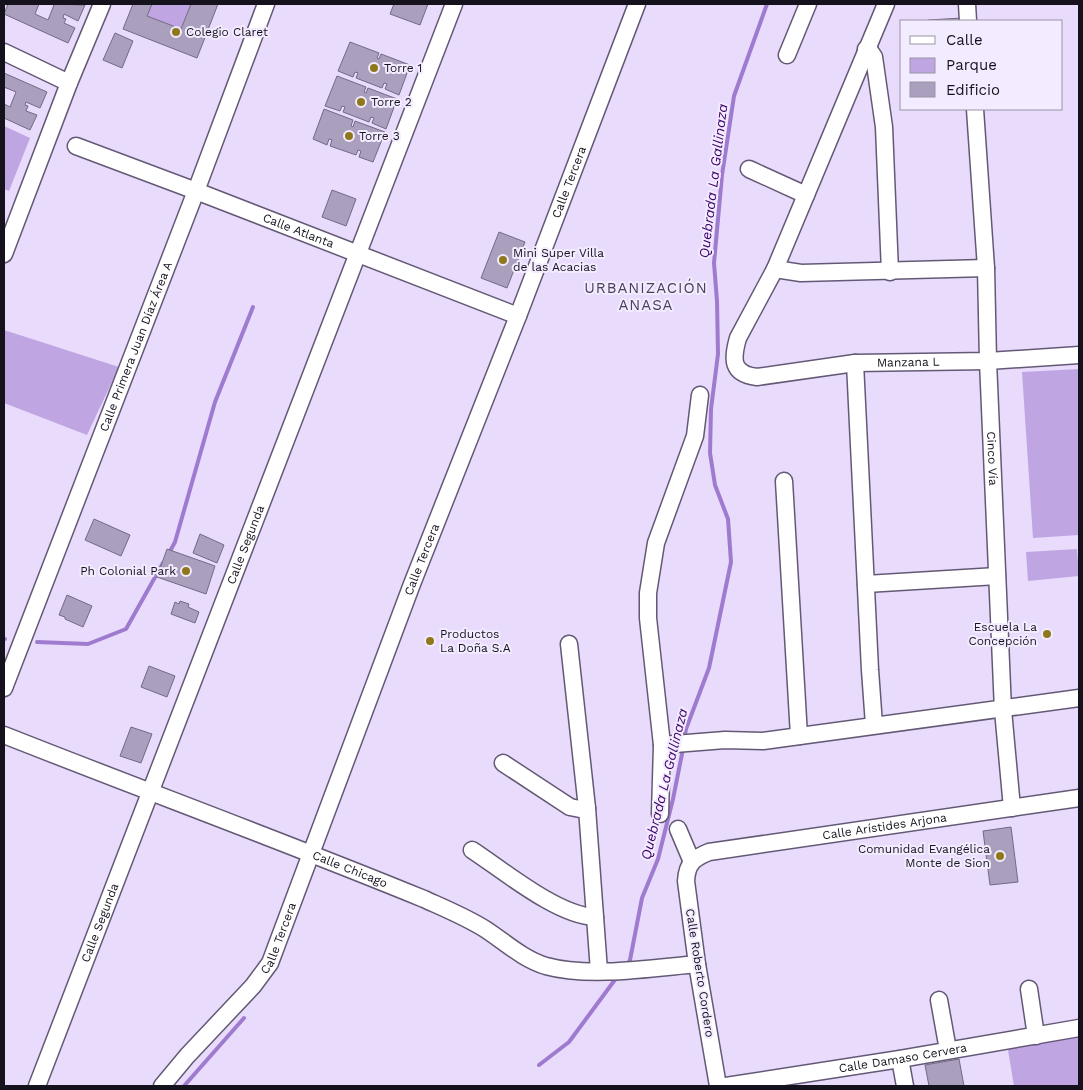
<svg xmlns="http://www.w3.org/2000/svg" width="1083" height="1090" viewBox="0 0 1083 1090" font-family="'Work Sans',sans-serif">
	<style>
		.green { fill: #bfa6e3 }
		.lines { fill: none; stroke-linecap: round; stroke-linejoin: round }
		.stream { stroke: #9f7bcf; stroke-width: 4 }
		.building { fill: #ab9fbe; stroke: #746985 }
		.minor-casing { stroke: #645975; stroke-width: 19 }
		.minor { stroke: #fff; stroke-width: 16 }
		.poi-dot { fill: #8f771c; stroke: #f3ebff; stroke-width: 2 }
		.labels { text-anchor: middle; dominant-baseline: central; stroke-width: 4; stroke-linejoin: round; paint-order: stroke }
		.poi-label { font-size: 12px; fill: #16121d; stroke: #f3ebff; text-anchor: start }
		.street-label { font-size: 12px; fill: #16121d; stroke: #f3ebff }
		.water-label { font-size: 14px; font-style: italic; fill: #3e006b; stroke: #f3ebff }
		.quarter-label { font-size: 15px; letter-spacing: 1px; fill: #4b415b; stroke: #f3ebff }
	</style>
	<rect width="100%" height="100%" fill="#e8dbfc"/>
	<path class="green" d="M152 4H191L181 29 147 16Z
		M4 126 30 138 9 191 4 189Z
		M4 330 119 367 87 435 4 403Z
		M1079 369V535L1033 538 1022 372Z
		M1077 549 1079 576 1028 581 1026 552Z
		M1079 1033V1086H1014L1007 1044Z"/>
	<g class="lines">
		<path class="stream" d="M169 553 175 542 215 402 253 307
			M4 639H5
			M37 642 88 644 126 629 163 563
			M684 739 686 729 709 668 731 562 728 519 715 485 710 453 711 409 718 354 717 301 714 263 722 175 734 96 767 4
			M626 966 630 960 642 898 658 859 673 799 683 749
			M539 1065 569 1042 617 977
			M184 1086 244 1018"/>
	</g>
	<path class="building" d="M8 4H39L35 14 48 20 54 5 51 4 85 5 78 21 64 14 63 18 66 19 64 23 75 28 68 43 4 14Z
		M133 4H152L147 16 181 29 191 4H218L197 58 123 29Z
		M394 4H428L420 25 390 14Z
		M962 18V21H928V20Z
		M115 33 133 41 122 68 103 60Z
		M350 42 379 53 377 58 379 59 381 54 410 65 399 95 385 89 387 84 384 83 382 88 356 78 358 73 355 72 353 77 338 71Z
		M4 73 47 92 40 108 26 102 25 105 28 106 26 111 37 115 30 130 4 118V104L10 107 16 92 4 87Z
		M337 76 366 87 364 92 366 93 368 88 397 99 386 129 372 123 374 118 371 117 369 122 343 112 345 107 342 106 340 111 325 106Z
		M324 109 353 120 351 126 353 127 355 121 385 132 373 162 359 157 361 151 358 150 356 155 330 146 332 140 329 139 327 145 313 139Z
		M332 190 356 199 346 226 322 217Z
		M499 232 525 242 507 288 481 278Z
		M94 519 130 535 121 556 85 540Z
		M200 534 224 545 217 563 193 553Z
		M167 549 215 566 206 594 157 577Z
		M67 595 92 606 83 627 65 619V617L59 615Z
		M180 601 189 604 188 607 199 612 195 623 171 614 175 602 179 604Z
		M149 666 175 676 167 697 141 687Z
		M131 727 152 734 141 763 120 756Z
		M1011 827 1018 882 990 885 983 831Z
		M959 1059 964 1086H929L925 1065Z"/>
	<g class="lines">
		<g class="minor-casing">
			<g id="minor">
				<path id="s1" d="M886 4 775 269 738 338C732 359 731 374 757 377L855 363 988 361 1079 355"/>
				<path d="M967 4 968 21"/>
				<path d="M866 49 870 51 874 57 884 127 890 272"/>
				<path d="M4 52 69 83"/>
				<path d="M787 55 808 4"/>
				<path id="s2" d="M975 109 986 268 988 361 1003 710 1012 808"/>
				<path id="s3" d="M76 146 196 191 518 316"/>
				<path d="M749 169 806 195"/>
				<path d="M4 254 69 83 102 4"/>
				<path d="M775 269 801 273 986 268"/>
				<path d="M855 363 870 670 874 725"/>
				<path d="M784 481 799 736"/>
				<path d="M866 584 997 576"/>
				<path d="M569 644 587 808 599 971"/>
				<path id="s4" d="M4 688 196 191 266 4"/>
				<path id="s5" d="M4 735C143 790 285 842 424 899 444 908 466 917 485 929 505 942 523 959 546 966 589 978 652 968 697 964"/>
				<path d="M662 745 725 740 763 741 1079 698"/>
				<path d="M503 763 570 807 580 809 587 808"/>
				<path d="M660 814 662 745 648 618V593L656 543 695 436 700 395"/>
				<path d="M678 829 692 862"/>
				<path d="M472 850C504 871 558 916 595 917"/>
				<path d="M1029 989 1036 1036"/>
				<path d="M939 1000 948 1050"/>
				<path d="M900 1059 905 1086"/>
				<path id="s6" d="M37 1086 454 4"/>
				<path id="s7" d="M162 1086 187 1056 253 986 270 963 412 584 518 316 637 4"/>
				<path id="s8" d="M718 1086 697 964 686 881C687 863 694 858 709 852L1079 798"/>
				<path id="s9" d="M726 1086 900 1059 1079 1028"/>
			</g>
		</g>
		<use href="#minor" class="minor"/>
	</g>
	<g class="poi-dot">
		<circle cx="176" cy="32" r="5"/>
		<circle cx="374" cy="68" r="5"/>
		<circle cx="361" cy="102" r="5"/>
		<circle cx="349" cy="136" r="5"/>
		<circle cx="503" cy="260" r="5"/>
		<circle cx="186" cy="571" r="5"/>
		<circle cx="1047" cy="634" r="5"/>
		<circle cx="430" cy="641" r="5"/>
		<circle cx="1000" cy="856" r="5"/>
	</g>
	<g class="labels">
		<g class="poi-label">
			<text x="186" y="32">Colegio Claret</text>
			<text x="384" y="68">Torre 1</text>
			<text x="371" y="102">Torre 2</text>
			<text x="359" y="136">Torre 3</text>
			<text x="513" y="253">Mini Super Villa<tspan x="513" dy="14">de las Acacias</tspan></text>
			<text x="176" y="571" text-anchor="end">Ph Colonial Park</text>
			<text x="1037" y="627" text-anchor="end">Escuela La<tspan x="1037" dy="14">Concepción</tspan></text>
			<text x="440" y="634">Productos<tspan x="440" dy="14">La Doña S.A</tspan></text>
			<text x="990" y="849" text-anchor="end">Comunidad Evangélica<tspan x="990" dy="14">Monte de Sion</tspan></text>
		</g>
		<g class="street-label">
			<text stroke="none"><textPath href="#s7" startOffset="1000">Calle Tercera</textPath></text>
			<text stroke="none"><textPath href="#s3" startOffset="238">Calle Atlanta</textPath></text>
			<text stroke="none"><textPath href="#s4" startOffset="366">Calle Primera Juan Díaz Área A</textPath></text>
			<text stroke="none"><textPath href="#s1" startOffset="571">Manzana L</textPath></text>
			<text stroke="none"><textPath href="#s2" startOffset="350">Cinco Vía</textPath></text>
			<text stroke="none"><textPath href="#s6" startOffset="580">Calle Segunda</textPath></text>
			<text stroke="none"><textPath href="#s7" startOffset="595">Calle Tercera</textPath></text>
			<text stroke="none"><textPath href="#s8" startOffset="425">Calle Arístides Arjona</textPath></text>
			<text stroke="none"><textPath href="#s5" startOffset="371">Calle Chicago</textPath></text>
			<text stroke="none"><textPath href="#s6" startOffset="175">Calle Segunda</textPath></text>
			<text stroke="none"><textPath href="#s7" startOffset="190">Calle Tercera</textPath></text>
			<text transform="translate(700 973) rotate(81)">Calle Roberto Cordero</text>
			<text stroke="none"><textPath href="#s9" startOffset="179">Calle Damaso Cervera</textPath></text>
		</g>
		<g class="water-label">
			<text transform="translate(713 181) rotate(-83)">Quebrada La Gallinaza</text>
			<text transform="translate(664 784) rotate(-76)">Quebrada La Gallinaza</text>
		</g>
		<g class="quarter-label">
			<text x="646" y="288">URBANIZACIÓN<tspan x="646" dy="17">ANASA</tspan></text>
		</g>
	</g>
	<rect width="1083" height="1090" fill="none" stroke="#16121d" stroke-width="10"/>
	<rect x="900" y="20" width="162" height="90" fill="#f3ebff" stroke="#9b94a5"/>
	<rect x="910" y="36" width="25" height="8" fill="#ffffff" stroke="#9b94a5"/>
	<text x="946" y="45" font-size="15" fill="#16121d">Calle</text>
	<rect x="910" y="58" width="25" height="15" fill="#bfa6e3" stroke="#9b94a5"/>
	<text x="946" y="70" font-size="15" fill="#16121d">Parque</text>
	<rect x="910" y="82" width="25" height="15" fill="#ab9fbe" stroke="#9b94a5"/>
	<text x="946" y="95" font-size="15" fill="#16121d">Edificio</text>
</svg>
